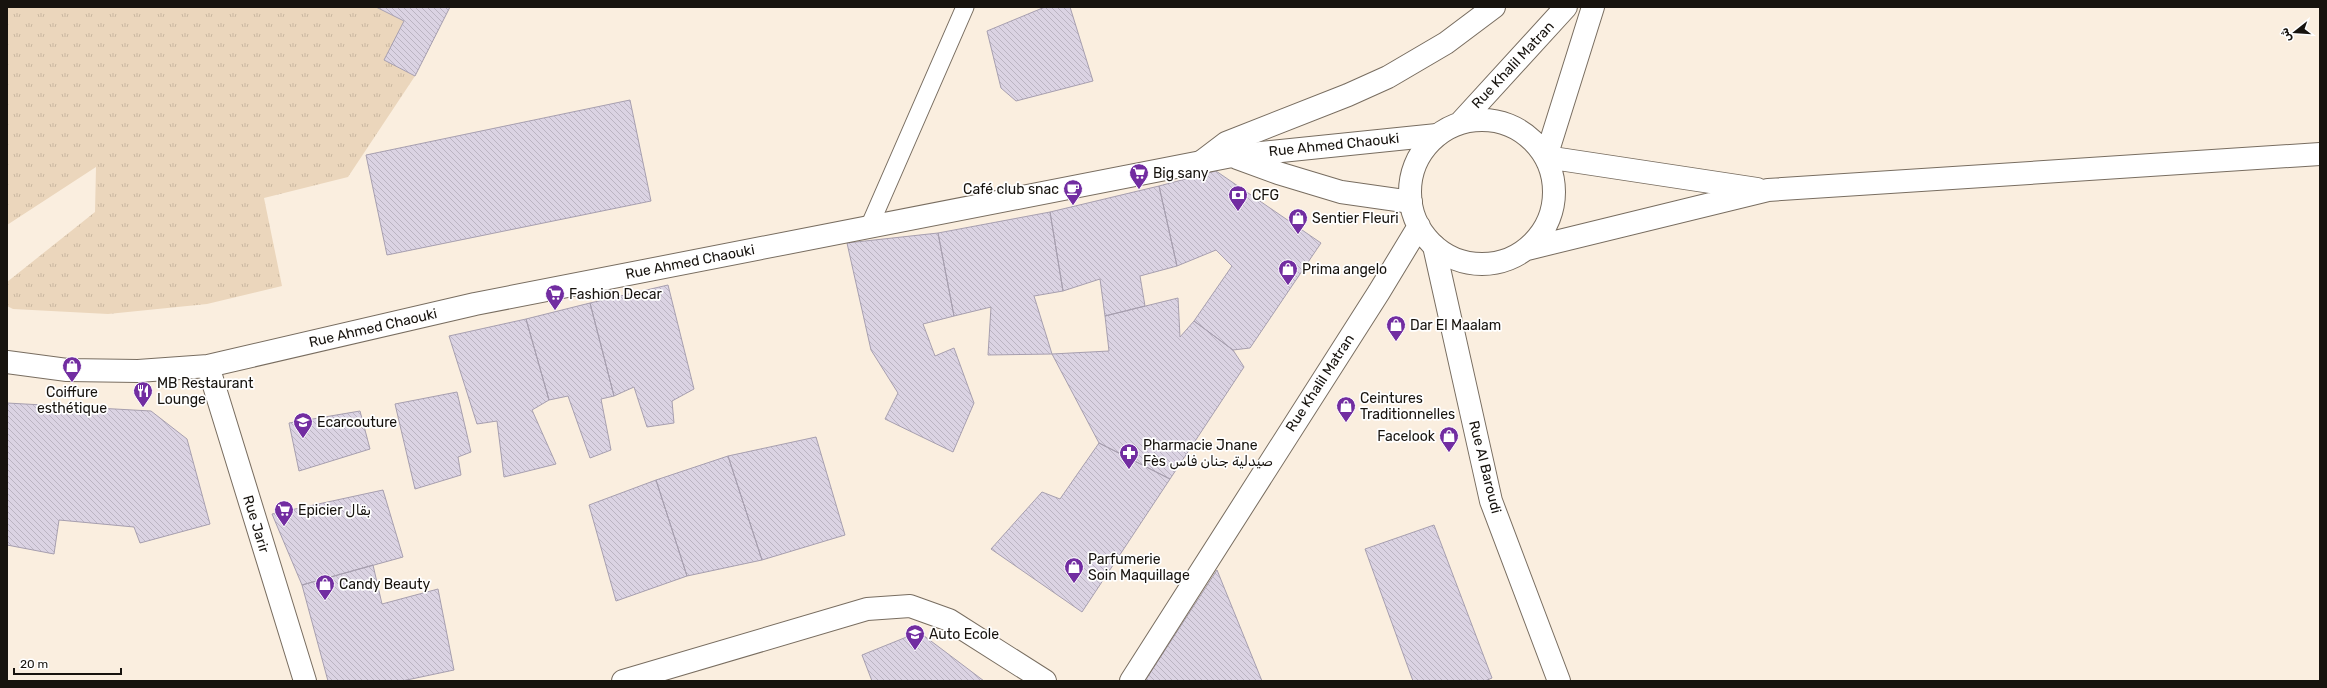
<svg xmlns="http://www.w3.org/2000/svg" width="2327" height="688" viewBox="0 0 2327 688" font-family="Rubik,Vazirmatn,sans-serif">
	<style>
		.grass { fill: url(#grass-tufts) }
		.building { fill: url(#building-back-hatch); stroke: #a79faf }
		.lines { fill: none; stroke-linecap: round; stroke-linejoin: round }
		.lane-casing { stroke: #786d60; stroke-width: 19 }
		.street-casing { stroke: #786d60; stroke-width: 24 }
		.secondary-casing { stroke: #786d60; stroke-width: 24 }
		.lane { stroke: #fff; stroke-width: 17 }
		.street { stroke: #fff; stroke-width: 22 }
		.secondary { stroke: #fff; stroke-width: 22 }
		.labels { text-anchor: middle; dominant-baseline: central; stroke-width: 3.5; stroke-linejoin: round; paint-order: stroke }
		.street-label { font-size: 14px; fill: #17130e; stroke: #fff }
		.poi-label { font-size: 14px; fill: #17130e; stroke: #fff; text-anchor: start }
	</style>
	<defs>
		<pattern id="grass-tufts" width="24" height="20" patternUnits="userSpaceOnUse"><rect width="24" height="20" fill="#ebd6bc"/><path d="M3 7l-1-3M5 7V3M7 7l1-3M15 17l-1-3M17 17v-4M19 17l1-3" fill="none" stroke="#c9b7a0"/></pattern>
		<pattern id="building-back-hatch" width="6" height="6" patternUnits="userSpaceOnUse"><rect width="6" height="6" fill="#dbd3e3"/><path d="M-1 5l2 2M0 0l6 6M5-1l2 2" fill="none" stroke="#bbb4c2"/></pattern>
	</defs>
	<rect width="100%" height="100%" fill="#faeedf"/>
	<path class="grass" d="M7 7H376L404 21 384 60 415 76 348 177 264 198 282 286 207 304 108 314 13 309 7 306V282L95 212 96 167 7 225Z"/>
	<path class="building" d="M376 7H450L415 76 384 60 404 21Z
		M1045 7H1070L1093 81 1016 101 1001 88 987 31Z
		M630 100 651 201 387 255 366 155Z
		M1216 171 1321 243 1250 348 1233 350 1194 321 1232 266 1216 250 1177 266 1159 186Z
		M1159 186 1177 266 1140 276 1145 306 1105 316 1100 279 1063 291 1050 212Z
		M1050 212 1063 291 1034 296 1052 354 988 355 991 307 954 316 938 233Z
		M938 233 954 316 923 324 935 356 954 348 974 403 953 452 885 419 898 393 871 350 847 243Z
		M668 285 694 389 672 401 674 423 647 427 634 387 614 396 590 303Z
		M1178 298 1180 337 1194 321 1233 350 1244 367 1170 479 1099 443 1052 354 1109 351 1105 316Z
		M590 303 614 396 601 399 611 450 590 458 568 396 549 400 526 319Z
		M526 319 549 400 532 410 556 464 504 477 497 421 477 424 449 336Z
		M457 392 471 452 458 457 461 475 415 489 395 404Z
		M7 403 151 411 187 439 210 524 140 543 134 527 59 520 54 554 7 545Z
		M360 411 370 449 299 471 289 423Z
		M816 437 845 535 762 560 728 456Z
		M1099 443 1170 479 1082 612 991 549 1042 492 1060 499Z
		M728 456 762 560 687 576 656 480Z
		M656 480 687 576 616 601 589 505Z
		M383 490 403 557 302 585 272 514Z
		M1434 525 1492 678 1485 681H1413L1365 549Z
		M373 565 382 604 438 589 454 670 402 681H328L302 585Z
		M1217 570 1262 681H1145Z
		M919 632 984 681H872L862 655Z"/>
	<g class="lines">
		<g class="lane-casing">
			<path id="lane" d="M869 227 965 7"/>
		</g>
		<g class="street-casing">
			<path id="street" d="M1237 158 1278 173 1341 192 1411 202
				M1434 246 1491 501 1559 681
				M7 362 67 370 138 371 208 366 475 304 1232 156 1437 135
				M208 366 305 681
				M623 681 867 609 910 606 949 620 1045 681"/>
		</g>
		<g class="secondary-casing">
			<path id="secondary" d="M1593 7 1546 157 1757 189
				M1410 192a72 72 0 1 1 144 0a72 72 0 1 1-144 0Z
				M1460 123 1566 7
				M1201 162 1226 143 1348 95 1388 77 1446 43 1494 7
				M1527 249 1768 190 2320 154
				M1131 681 1379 292 1419 226"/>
		</g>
		<use href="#lane" class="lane"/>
		<use href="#street" class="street"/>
		<use href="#secondary" class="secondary"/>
	</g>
	<defs>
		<g id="supermarket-pin" transform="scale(1)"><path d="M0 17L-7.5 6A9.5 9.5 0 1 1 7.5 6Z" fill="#722da1" stroke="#fff"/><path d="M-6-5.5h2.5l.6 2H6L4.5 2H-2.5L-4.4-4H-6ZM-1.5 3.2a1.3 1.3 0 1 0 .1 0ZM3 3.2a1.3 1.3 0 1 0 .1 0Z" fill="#fff"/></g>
		<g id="cafe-pin" transform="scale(1)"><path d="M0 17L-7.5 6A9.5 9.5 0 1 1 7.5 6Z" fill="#722da1" stroke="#fff"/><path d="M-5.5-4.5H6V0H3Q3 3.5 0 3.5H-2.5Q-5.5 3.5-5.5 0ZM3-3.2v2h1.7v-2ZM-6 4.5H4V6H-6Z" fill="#fff"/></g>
		<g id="bank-pin" transform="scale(1)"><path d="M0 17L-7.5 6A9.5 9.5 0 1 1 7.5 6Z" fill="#722da1" stroke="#fff"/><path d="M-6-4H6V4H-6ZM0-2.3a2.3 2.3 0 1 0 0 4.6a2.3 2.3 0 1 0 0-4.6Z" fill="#fff"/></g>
		<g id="shop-pin" transform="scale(1)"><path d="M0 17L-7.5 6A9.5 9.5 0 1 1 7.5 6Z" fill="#722da1" stroke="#fff"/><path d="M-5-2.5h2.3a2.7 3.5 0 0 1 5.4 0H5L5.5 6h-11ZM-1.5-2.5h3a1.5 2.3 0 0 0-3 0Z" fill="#fff"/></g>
		<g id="restaurant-pin" transform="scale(1)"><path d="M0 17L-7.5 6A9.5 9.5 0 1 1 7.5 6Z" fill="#722da1" stroke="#fff"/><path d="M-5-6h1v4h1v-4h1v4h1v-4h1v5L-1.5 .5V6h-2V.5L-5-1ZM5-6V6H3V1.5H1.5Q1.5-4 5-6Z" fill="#fff"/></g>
		<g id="school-pin" transform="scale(1)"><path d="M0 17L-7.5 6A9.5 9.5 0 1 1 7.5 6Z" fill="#722da1" stroke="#fff"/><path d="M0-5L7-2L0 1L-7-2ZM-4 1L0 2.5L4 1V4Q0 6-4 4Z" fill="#fff"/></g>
		<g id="pharmacy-pin" transform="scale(1)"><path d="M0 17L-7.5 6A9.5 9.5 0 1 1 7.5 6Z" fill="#722da1" stroke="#fff"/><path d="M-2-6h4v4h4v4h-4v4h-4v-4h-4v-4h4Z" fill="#fff"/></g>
	</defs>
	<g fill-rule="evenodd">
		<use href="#supermarket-pin" x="1139" y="173"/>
		<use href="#cafe-pin" x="1073" y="189"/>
		<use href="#bank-pin" x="1238" y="195"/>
		<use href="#shop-pin" x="1298" y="218"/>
		<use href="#shop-pin" x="1288" y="269"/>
		<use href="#supermarket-pin" x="555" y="294"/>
		<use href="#shop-pin" x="1396" y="325"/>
		<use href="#shop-pin" x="72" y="366"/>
		<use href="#restaurant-pin" x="143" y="391"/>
		<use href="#shop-pin" x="1346" y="406"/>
		<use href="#school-pin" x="303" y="422"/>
		<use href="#shop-pin" x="1449" y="436"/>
		<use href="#pharmacy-pin" x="1129" y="453"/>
		<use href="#supermarket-pin" x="284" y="510"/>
		<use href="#shop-pin" x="1074" y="567"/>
		<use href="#shop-pin" x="325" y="584"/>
		<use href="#school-pin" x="915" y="634"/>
	</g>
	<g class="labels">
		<g class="street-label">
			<text transform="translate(1513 65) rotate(-47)">Rue Khalil Matran</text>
			<text transform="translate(1334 145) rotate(-6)">Rue Ahmed Chaouki</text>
			<text transform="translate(690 262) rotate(-11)">Rue Ahmed Chaouki</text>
			<text transform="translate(373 328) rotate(-13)">Rue Ahmed Chaouki</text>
			<text transform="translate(1320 383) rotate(-57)">Rue Khalil Matran</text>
			<text transform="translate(1485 467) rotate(76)">Rue Al Baroudi</text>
			<text transform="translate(256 524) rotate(73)">Rue Jarir</text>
		</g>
		<g class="poi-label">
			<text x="1153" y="173">Big sany</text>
			<text x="1059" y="189" text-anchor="end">Café club snac</text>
			<text x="1252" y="195">CFG</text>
			<text x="1312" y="218">Sentier Fleuri</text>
			<text x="1302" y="269">Prima angelo</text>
			<text x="569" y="294">Fashion Decar</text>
			<text x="1410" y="325">Dar El Maalam</text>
			<text x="157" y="383">MB Restaurant<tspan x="157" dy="16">Lounge</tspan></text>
			<text x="72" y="392" text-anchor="middle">Coiffure<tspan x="72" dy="16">esthétique</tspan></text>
			<text x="1360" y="398">Ceintures<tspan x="1360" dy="16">Traditionnelles</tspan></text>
			<text x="317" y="422">Ecarcouture</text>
			<text x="1435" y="436" text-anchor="end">Facelook</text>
			<text x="1143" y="445">Pharmacie Jnane<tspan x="1143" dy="16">Fès صيدلية جنان فاس</tspan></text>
			<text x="298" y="510">Epicier بقال</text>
			<text x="1088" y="559">Parfumerie<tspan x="1088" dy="16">Soin Maquillage</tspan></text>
			<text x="339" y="584">Candy Beauty</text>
			<text x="929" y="634">Auto Ecole</text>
		</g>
	</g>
	<rect width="2327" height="688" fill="none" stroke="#17130e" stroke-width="16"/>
	<g transform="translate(2295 32) rotate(253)" stroke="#ffffff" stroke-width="3" paint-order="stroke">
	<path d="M0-3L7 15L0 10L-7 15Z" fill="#17130e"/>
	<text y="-6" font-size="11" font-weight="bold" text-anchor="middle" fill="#17130e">ش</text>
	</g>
	<path d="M14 668v6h107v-6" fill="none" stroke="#17130e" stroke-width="2"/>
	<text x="20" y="668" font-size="12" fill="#17130e" stroke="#ffffff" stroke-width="3" paint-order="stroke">20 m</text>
</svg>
